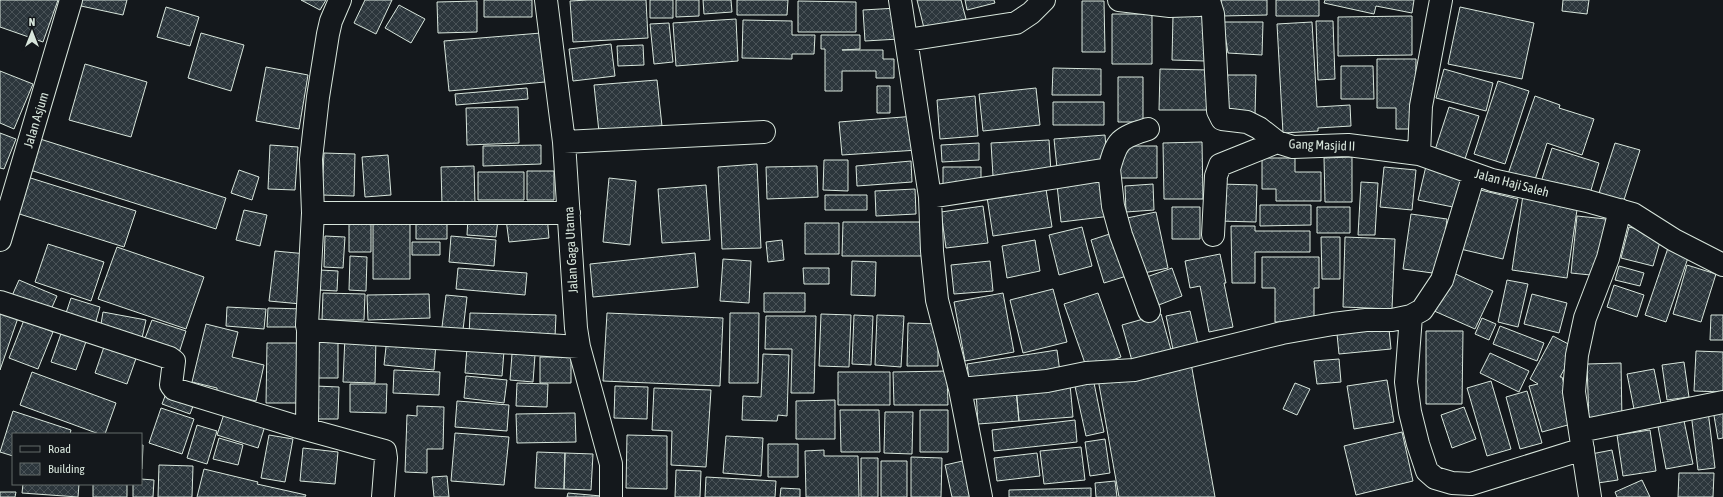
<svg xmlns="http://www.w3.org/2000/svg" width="1723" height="497" viewBox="0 0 1723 497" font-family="'Asap Condensed',sans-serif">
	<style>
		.building { fill: url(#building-cross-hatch); stroke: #d8e6dc }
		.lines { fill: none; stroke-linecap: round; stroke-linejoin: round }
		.street-casing { stroke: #d8e6dc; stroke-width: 24 }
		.street { stroke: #14181c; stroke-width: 22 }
		.labels { text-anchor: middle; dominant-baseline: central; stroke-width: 3; stroke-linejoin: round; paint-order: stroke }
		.street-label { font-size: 13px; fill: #d8e6dc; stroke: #14181c }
	</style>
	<defs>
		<pattern id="building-cross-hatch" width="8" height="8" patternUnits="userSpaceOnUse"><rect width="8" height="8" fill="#2c363c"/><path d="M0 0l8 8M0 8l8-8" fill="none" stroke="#4a5358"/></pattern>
	</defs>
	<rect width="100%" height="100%" fill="#14181c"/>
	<path class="building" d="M0 0H58L43 42 0 27Z
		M82 0H127L123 15 81 6Z
		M301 0H326L320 10Z
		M365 0H392L376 34 354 23Z
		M484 0H532V17H484Z
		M588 0H646L648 38 573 42 570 1Z
		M650 0H673V18H650Z
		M676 0H699V16L676 17Z
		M703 0H731L732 12 704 14Z
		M737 0H788L787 15H737Z
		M917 0H961L966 19 924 28Z
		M965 0H994L995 3 967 10Z
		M1221 0H1267V15L1222 16Z
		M1276 0H1319V16H1276Z
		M1325 0H1414L1412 13 1376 6 1374 14 1324 3Z
		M1563 0H1589L1587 14 1562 11Z
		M477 1V32L438 33 437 2Z
		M798 1 856 2V32H798Z
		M1082 1H1104L1105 52H1082Z
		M399 5 425 19 411 43 385 28Z
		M166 7 199 17 190 46 157 37Z
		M1460 7 1534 23 1522 79 1448 64Z
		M897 8 899 39 865 41 863 10Z
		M1112 14H1152V64H1112Z
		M1173 15 1207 16 1205 61 1172 60Z
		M1412 16V55L1338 56V17Z
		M736 19 738 61 676 66 673 23Z
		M743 20 792 21V35H815L814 54H792V59L742 58Z
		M1316 21H1333L1335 79 1318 80Z
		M1223 22H1263L1262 55 1228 53Z
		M1312 22 1317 107 1350 105 1351 126 1318 128V131L1283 133 1277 24Z
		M669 23 673 62 654 64 650 24Z
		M201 33 244 45 231 91 188 78Z
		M541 33 545 82 449 91 444 41Z
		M821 35H860V49L842 50H883V59H894V78H876V71H842V91H825V49H821Z
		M611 44 615 76 573 81 569 49Z
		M643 45 644 65 618 66 617 46Z
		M1377 59H1416L1415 129H1396V108H1377Z
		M85 64 147 82 131 137 69 120Z
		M1341 66H1373L1374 99H1341Z
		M266 67 308 75 299 129 256 121Z
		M1053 68 1101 69V95H1052Z
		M1160 69 1210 70 1209 110H1159Z
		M1444 69 1493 83 1486 111 1436 98Z
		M0 71 33 84 14 129 0 123Z
		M1223 75H1256L1255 115 1223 114Z
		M1118 77H1143V122H1118Z
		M657 80 662 126 599 132 594 85Z
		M1498 81 1529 91 1505 164 1474 154Z
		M877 86H890V113H877Z
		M527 88 528 99 456 105 455 94Z
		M1036 88 1040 125 983 131 979 94Z
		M975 96 978 136 940 139 937 100Z
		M1535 96 1560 105 1559 108 1594 119 1582 155 1547 143 1533 186 1507 177Z
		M1053 102H1104V125H1053Z
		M518 107 519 143 467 145 466 108Z
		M1449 107 1479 116 1464 162 1434 153Z
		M916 116 918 150 842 155 839 122Z
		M0 133 16 139 4 169 0 168Z
		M1105 135 1107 163 1057 168 1054 139Z
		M37 138 226 198 216 229 27 169Z
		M1049 140 1051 173 993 176 991 143Z
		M1202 142 1203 199H1164L1163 143Z
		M979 143V160L942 162 941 145Z
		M1615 143 1640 150 1623 203 1598 196Z
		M270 145 298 147 295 190 268 189Z
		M541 145V164L483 166V146Z
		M1119 146H1157V178H1119Z
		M1552 148 1599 163 1589 197 1541 182Z
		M324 153 355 154 354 196 322 195Z
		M388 155 391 195 365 197 362 157Z
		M1352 157V202H1325L1324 158Z
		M1262 158H1295V172H1321V201H1276V189H1262Z
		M824 160H848V191L823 190Z
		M911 161 912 182 857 186 856 166Z
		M757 164 761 248 722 249 718 167Z
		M474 166 475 204 442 205 441 167Z
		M817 166 818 197 767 199 766 167Z
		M1426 166 1465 174 1458 208 1418 200Z
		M943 167H981V185H943Z
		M1384 167 1416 170 1412 210 1380 207Z
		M239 170 259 177 252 200 231 193Z
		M527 171H554V200H527Z
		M478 172H524V200H478Z
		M21 175 136 211 124 247 10 211Z
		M609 178 636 181 630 245 603 242Z
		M1106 180 1111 216 1061 222 1057 185Z
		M1361 182 1378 183 1375 235H1358Z
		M1153 184 1154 210 1126 212 1125 186Z
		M1220 184 1257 185 1256 222 1218 221Z
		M706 185 710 240 662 243 658 189Z
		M1472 188 1518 199 1503 259 1456 248Z
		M915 189 916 214 876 216 875 191Z
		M1046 189 1052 227 993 236 987 197Z
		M825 195H867V210H825Z
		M1523 195 1578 203 1567 278 1512 270Z
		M1260 205H1311V225L1260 226Z
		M983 206 988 243 946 248 941 212Z
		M1172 207H1200V239H1172Z
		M1317 207H1350V233H1317Z
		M244 210 267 215 260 246 236 240Z
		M1156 212 1168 268 1139 274 1127 218Z
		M416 214H447V239H416Z
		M1411 214 1447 219 1440 274 1403 269Z
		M547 215 549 238 509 242 506 219Z
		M1577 216 1606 219 1600 276 1571 273Z
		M468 217 498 219 496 237 467 235Z
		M349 218H371V252H349Z
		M373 218H410V279H373Z
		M843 222H924V256H842Z
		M805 223H839V254H805Z
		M1231 226H1255V231H1310V252H1255V283H1232Z
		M1082 227 1092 266 1059 275 1049 235Z
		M1629 227 1662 235 1653 266 1621 258Z
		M1119 231 1133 274 1104 283 1091 240Z
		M325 236 345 237 343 268 324 267Z
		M451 236 496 240 494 266 449 262Z
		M1321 237H1340V279H1322Z
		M1345 237 1395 239 1392 309 1343 307Z
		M782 240 784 260 768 262 766 242Z
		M1035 240 1040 271 1007 278 1002 246Z
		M412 242H440V255H412Z
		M48 244 104 262 91 301 35 282Z
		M1669 245 1690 252 1666 322 1645 315Z
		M117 247 204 277 186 329 98 299Z
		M275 251 307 254 301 304 269 301Z
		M695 253 698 287 593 297 590 264Z
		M1220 254 1226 283H1224L1233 327 1209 332 1200 286 1190 288 1185 261Z
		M350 256 367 257 366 291 349 290Z
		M1262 257H1319V288H1314V322H1275V288H1262Z
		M723 259 751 261 749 303 720 301Z
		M852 261 876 262 875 296 851 295Z
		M990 261 993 291 954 294 951 265Z
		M1687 265 1716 274 1701 322 1673 314Z
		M1619 266 1644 273 1640 286 1615 280Z
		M458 268 527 273 525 295 456 289Z
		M803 268H829V284H804Z
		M1172 268 1182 296 1151 308 1141 279Z
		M320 270 338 271 337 291 319 290Z
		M1449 271 1493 291 1475 329 1432 310Z
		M19 280 57 296 49 314 11 298Z
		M1507 280 1528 284 1518 327 1498 322Z
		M1614 285 1644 295 1637 317 1607 307Z
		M1053 289 1067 342 1023 353 1010 300Z
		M323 293 365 294 364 320H322Z
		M764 293H805V312H764Z
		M1003 293 1014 352 965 361 954 302Z
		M1098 293 1121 357 1087 369 1064 304Z
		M429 294 430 318 368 320 367 295Z
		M1532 294 1567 303 1559 333 1524 324Z
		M446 295 467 297 462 338 441 335Z
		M71 298 100 307 95 325 65 316Z
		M227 307 266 309 264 329 226 326Z
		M0 308 19 315 0 370Z
		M268 308 305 309 304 327H267Z
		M1190 311 1199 349 1174 354 1166 316Z
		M103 312 146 320 142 338 100 330Z
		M470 313 556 315 555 337 469 336Z
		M607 313 723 318 720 386 603 381Z
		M730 313H759L758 383H729Z
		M821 314 851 315 849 367 819 366Z
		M1161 314 1173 357 1134 368 1122 325Z
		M854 315 873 316 871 365 852 364Z
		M877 315 904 316 901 367 875 365Z
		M1711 315H1723V340H1710Z
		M766 316H816L814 393H791L792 349H765Z
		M1482 318 1496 324 1489 340 1475 334Z
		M24 320 53 332 38 369 9 358Z
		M152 320 186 331 179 353 144 341Z
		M908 323 938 324V366H907Z
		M206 324 238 332 232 357 264 365 256 401 217 392V388L192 382Z
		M64 325 89 333 76 370 51 362Z
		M1500 326 1544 343 1537 361 1493 344Z
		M1389 329 1391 349 1339 354 1337 334Z
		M1426 331H1463L1462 404H1426Z
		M345 336 376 337 375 383 343 382Z
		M1553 336 1576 348 1560 377H1562L1575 423 1542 432 1529 386 1538 384 1530 379Z
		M107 338 139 350 127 384 95 373Z
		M315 338H338V378H315Z
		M387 338 436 342 434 370 384 365Z
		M267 343H301L300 403H266Z
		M467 348 504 351 502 376 465 373Z
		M1057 350 1060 372 970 386 967 364Z
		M1696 351 1723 352V392L1694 391Z
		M1490 353 1529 371 1519 392 1480 373Z
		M512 354 535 355 533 382 510 380Z
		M763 354 789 355 787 416 778 415 777 421 742 420 743 396 761 397Z
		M540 357H571V383H540Z
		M1339 359 1341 382 1317 384 1314 361Z
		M1684 362 1689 397 1667 400 1662 365Z
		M1191 363 1215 497H1119L1098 379Z
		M1621 363 1622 422H1589L1587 364Z
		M1654 369 1661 404 1634 409 1627 374Z
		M394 370 440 372 439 395 393 393Z
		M947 371 948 405H894L893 372Z
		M32 372 116 403 105 434H99L20 405Z
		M838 372H890V405H838Z
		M466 376 507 380 504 403 464 398Z
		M1093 378 1104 432 1086 436 1074 382Z
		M1387 380 1394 422 1354 429 1347 386Z
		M1491 381 1511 449 1487 456 1467 388Z
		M517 383 548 384 547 407 516 406Z
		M1295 383 1310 389 1297 415 1283 409Z
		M350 384H387L386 413 350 412Z
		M1070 384 1073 417 1019 421 1016 388Z
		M315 386 339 387 338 419H314Z
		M615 386 648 387 647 419 614 418Z
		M654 388 711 390 706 467 671 465 672 431 652 430Z
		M1016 388 1019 421 978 424 976 391Z
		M167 391 195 401 190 414 162 404Z
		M1527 391 1542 443 1520 449 1506 397Z
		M835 400V439H796V401Z
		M457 401 509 405 507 431 455 427Z
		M417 406 444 407 443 449H427V473L405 472 407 415 417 416Z
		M1464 407 1476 439 1452 448 1441 415Z
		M161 408 194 419 182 454 149 443Z
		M1723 408V438L1718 439 1713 410Z
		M840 410H879L880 452H841Z
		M920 410H948V452H920Z
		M13 411 71 430 70 434H13V456L0 452Z
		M1708 411 1715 468 1698 470 1691 413Z
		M885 412H913L912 454 884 453Z
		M575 413 576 442 517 443 516 414Z
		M224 414 265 426 258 448 217 435Z
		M1683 416 1693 464 1666 469 1657 421Z
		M1075 420 1077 442 994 451 992 430Z
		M197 425 217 431 207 464 187 458Z
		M1650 430 1656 471 1623 476 1617 435Z
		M1402 432 1413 481 1356 495 1344 446Z
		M455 433 509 437 504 485 451 481Z
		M269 435 293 439 285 482 261 478Z
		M627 435 667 436V489L626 488Z
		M726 436 763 438 761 476 723 473Z
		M219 438 243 445 238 465 213 459Z
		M1105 439 1110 473 1090 476 1085 442Z
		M768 444H798V477H768Z
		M141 445H143L142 469H141Z
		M1081 447 1085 480 1044 484 1040 451Z
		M303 448 338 452 335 484 300 481Z
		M824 450V456H858L859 497H806L805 451Z
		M1612 450 1618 480 1591 484 1586 455Z
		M537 452 565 453 564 489 535 488Z
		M565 453 593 454 591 490 564 489Z
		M1037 453 1040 476 997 481 994 458Z
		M911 457 942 458 941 497H911Z
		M861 458H878V497H861Z
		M967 460 975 497H952L945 465Z
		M881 461H907V497H881Z
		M159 465 193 466 192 497H158Z
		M204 469 258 482 257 484 306 495 305 497H197Z
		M676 470 701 471 700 497H675Z
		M1679 473H1714L1713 497H1678Z
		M447 476 449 497H434L432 477Z
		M706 477 776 481 775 497H705Z
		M141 479 154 480 153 497H133V484H141Z
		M1642 480 1650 497H1617L1615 492Z
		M1115 481 1117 497H1096L1095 483Z
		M23 484H79L78 497 22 493Z
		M93 484H127V497H93Z
		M781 488 800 489V497H780Z
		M1091 488V497H1009V490Z
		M0 492H16L15 497H0Z
		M568 493 601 496V497H567Z"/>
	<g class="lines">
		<g class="street-casing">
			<path id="street" d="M546 0 564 142 576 328 579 347 611 464V497
				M900 0 930 197 932 251 937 300 960 389 981 497
				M1119 0 1170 6 1199 5
				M1199 0V5L1209 1 1213 14 1218 111 1222 119 1247 122 1259 128 1277 142 1293 147 1348 145 1419 154
				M1441 0 1421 106 1419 154 1492 180 1587 201 1633 214 1674 240 1723 265
				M907 40 1016 23 1031 13 1044 0
				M564 142 764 132
				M1109 169 1113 206 1121 235 1149 311
				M930 197 1109 169C1117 140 1119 138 1148 129
				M313 213 311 159 318 97 328 34 331 21 340 0
				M569 213H313L307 325 308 330 579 347
				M1213 235 1216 176 1220 165 1277 142
				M0 240 71 0
				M0 302 170 358 174 361 171 385 174 389 298 427 385 451 386 458 383 497
				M1411 316 1406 382 1410 412 1418 444 1427 471 1435 478 1452 483 1471 484 1583 449
				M960 389 1047 381 1086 373 1134 370 1282 333 1333 324 1366 320H1392L1411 316 1422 310 1442 280 1474 174
				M307 429 308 330
				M1580 431 1723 402
				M1590 497 1574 392 1577 355 1585 318 1608 258 1620 210"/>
		</g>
		<use href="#street" class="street"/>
	</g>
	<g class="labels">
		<g class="street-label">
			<text transform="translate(36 120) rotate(-73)">Jalan Asjum</text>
			<text transform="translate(1322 145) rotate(2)">Gang Masjid II</text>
			<text transform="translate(1512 183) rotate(15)">Jalan Haji Saleh</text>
			<text transform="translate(571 250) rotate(-93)">Jalan Gaga Utama</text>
		</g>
	</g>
	<rect x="12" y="433" width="130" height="52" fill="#14181c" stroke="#626a69"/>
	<rect x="20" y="446" width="20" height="6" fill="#14181c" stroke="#626a69"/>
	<text x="48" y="453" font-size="12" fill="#d8e6dc">Road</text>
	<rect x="20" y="463" width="20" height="12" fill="url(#building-cross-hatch)" stroke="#626a69"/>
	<text x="48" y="473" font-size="12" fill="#d8e6dc">Building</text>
	<g transform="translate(32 32)" stroke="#14181c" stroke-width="3" paint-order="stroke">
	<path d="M0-3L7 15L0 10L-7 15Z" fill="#d8e6dc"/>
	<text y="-6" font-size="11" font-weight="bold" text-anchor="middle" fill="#d8e6dc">N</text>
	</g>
</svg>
